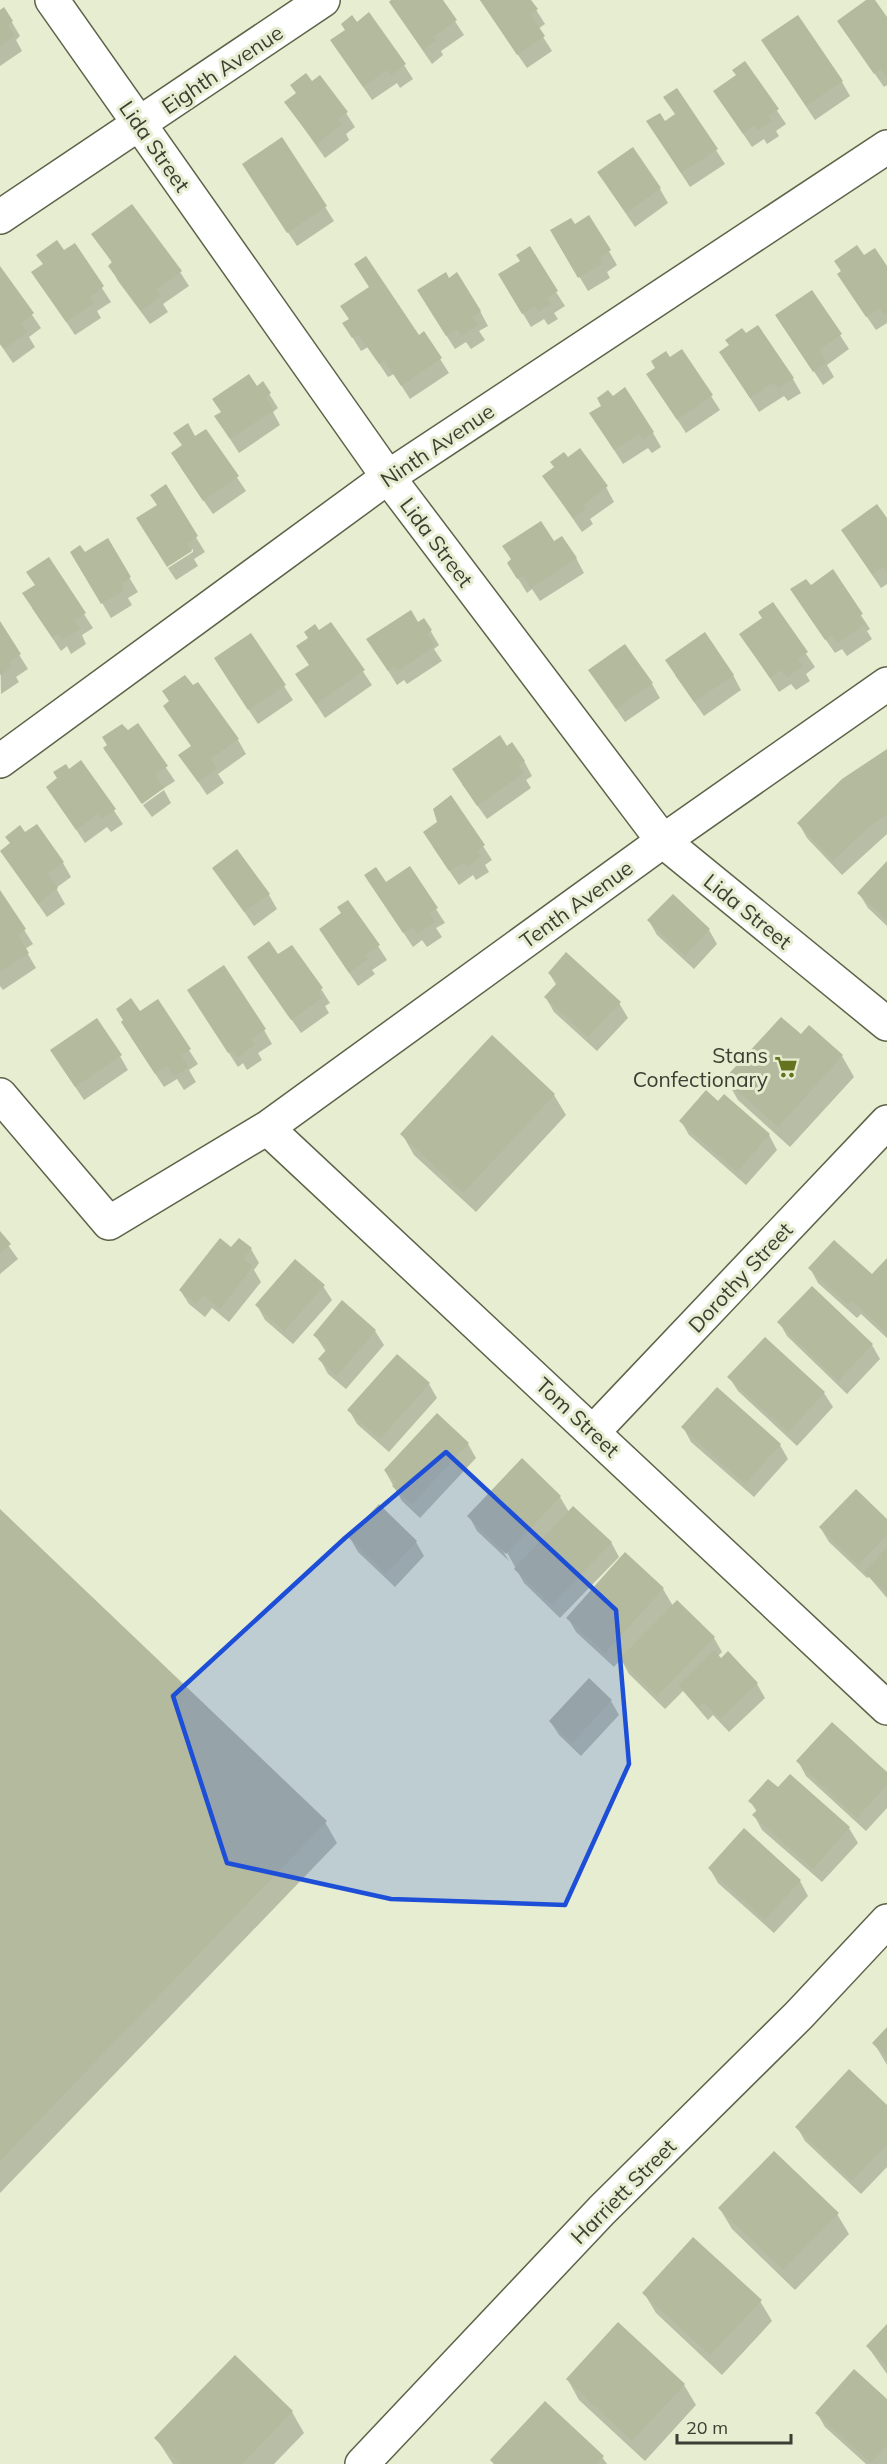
<svg xmlns="http://www.w3.org/2000/svg" width="887" height="2464" viewBox="0 0 887 2464" font-family="Mulish,sans-serif">
	<style>
		.shadow { fill: #0003 }
		.building { fill: #b4ba9e }
		.lines { fill: none; stroke-linecap: round; stroke-linejoin: round }
		.street-casing { stroke: #5d6349; stroke-width: 36 }
		.street { stroke: #fff; stroke-width: 33 }
		.marked { fill: #1d4ed8; fill-opacity: 0.2; stroke: #1d4ed8; stroke-width: 4.5; stroke-linejoin: round }
		.labels { text-anchor: middle; dominant-baseline: central; stroke-width: 6; stroke-linejoin: round; paint-order: stroke }
		.street-label { font-size: 21px; fill: #3b3e32; stroke: #e6edd0 }
		.poi-label { font-size: 21px; fill: #3b3e32; stroke: #e6edd0; text-anchor: end }
	</style>
	<rect width="100%" height="100%" fill="#e6edd0"/>
	<path class="shadow" d="M394 0H441L464 35 441 51 443 55 432 64 399 16 391 2Z
		M480 0H530L545 24 538 29 552 51 527 68Z
		M869 0H873L887 19V85L884 87 838 21Z
		M4 9 20 36 16 40 22 51 0 66V12Z
		M356 24 404 65 413 79 400 88 397 83 372 100 332 41Z
		M771 54 842 82 850 96 815 120Z
		M745 63 786 124 776 131 779 136 767 144 764 139 752 147 715 92 737 76Z
		M312 84 346 113 355 127 346 134 349 140 325 158 286 103Z
		M677 90 725 164 690 187 657 136 665 123 676 115Z
		M282 139 334 221 297 246 252 178Z
		M607 186 660 189 668 203 635 227Z
		M589 217 617 265 607 272 610 278 588 291 552 231 574 226Z
		M93 234 180 272 189 286 163 304 168 312 150 324 118 281 110 266 113 264Z
		M74 245 111 302 97 311 101 318 75 335 42 286 63 253Z
		M864 257 887 269V323L876 330 847 288 842 272Z
		M0 268 41 328 29 337 35 347 13 363 0 344Z
		M500 275 556 292 565 306 554 313 558 319 548 325 544 319 531 327Z
		M812 292 849 349 827 365 834 377 823 385 777 316Z
		M427 305 480 311 488 326 479 331 485 340 471 349 466 342 455 349Z
		M350 320 418 337 440 359 449 373 410 399 394 374 388 377 368 347 361 351 344 324Z
		M682 351 720 410 686 433 648 375Z
		M721 353 793 379 801 393 788 401 784 396 759 412Z
		M263 384 278 408 273 412 280 425 239 453 216 417Z
		M600 428 653 433 661 447 652 453 648 448 623 464Z
		M206 431 246 491 213 514 181 468 183 446 175 434 195 438Z
		M544 477 606 487 614 502 590 519 593 524 582 532Z
		M165 487 205 552 194 559 198 566 176 580 168 568 193 552V549L167 565 158 506Z
		M887 521V584L881 588 851 544Z
		M107 541 138 592 128 598 132 605 111 618 72 552 84 555Z
		M554 543 576 558 584 573 540 601 532 589 527 593 517 577Z
		M48 559 93 628 82 635 86 644 71 654 67 646 61 651 32 608 36 586Z
		M832 571 870 629 867 631 872 639 847 656 842 649 835 653 801 604 810 587Z
		M772 604 815 667 806 674 810 681 796 690 791 684 779 692 741 634 764 618Z
		M424 620 439 645 434 649 442 661 407 684 404 680 397 685 377 653Z
		M0 624 28 669 16 677 19 682 1 694Z
		M331 624 372 685 325 718 297 675 310 666 319 632Z
		M590 671 652 684 660 698 625 722Z
		M224 673 284 686 293 700 258 724Z
		M675 675H733L741 690 704 716Z
		M137 725 175 781 141 803 105 748Z
		M238 740 246 754 218 774 224 783 207 795 180 755Z
		M507 748 524 761 532 776 526 780 531 788 487 819 462 784Z
		M887 751V834L842 875 807 838 799 824Z
		M81 762 123 824 111 832 107 827 85 843 48 787Z
		M164 790 171 803 152 817 143 805Z
		M451 797 492 860 485 865 489 872 476 880 473 875 459 885 433 847 439 822Z
		M24 835 63 863 71 877 56 888 65 904 47 917 1 851Z
		M887 863V926L868 908 859 893Z
		M214 868 269 895 277 909 254 926Z
		M386 884 436 909 445 923 436 928 442 937 427 947 422 940 413 947 375 890Z
		M0 892 33 944 25 949 36 968 3 990 0 986Z
		M649 921 709 930 717 944 694 969 657 935Z
		M329 943 378 946 387 960 372 970 375 974 358 986Z
		M278 956 321 989 330 1003 325 1006 329 1013 301 1033 257 971Z
		M549 973 619 1003 628 1018 597 1051 554 1012 546 998 557 986Z
		M157 1001 198 1064 189 1070 196 1082 184 1090 177 1079 164 1087 131 1037 139 1013Z
		M197 1004 264 1030 272 1044 258 1053 262 1060 247 1070 243 1063 238 1067Z
		M801 1036 842 1056 854 1077 790 1147 738 1100 726 1079Z
		M120 1056 128 1070 84 1100 60 1064Z
		M554 1095 566 1115 476 1212 414 1155 402 1134Z
		M724 1096 769 1135 777 1150 746 1185 689 1135 681 1121 718 1103Z
		M0 1234 18 1259 0 1274Z
		M251 1249 259 1263 254 1270 261 1282 229 1322 212 1308 205 1317 189 1304 180 1290 231 1250Z
		M887 1261V1338L861 1314 857 1318 818 1283 810 1268 872 1276Z
		M323 1286 332 1300 293 1344 265 1320 257 1305Z
		M779 1322 872 1345 880 1359 847 1394 787 1336Z
		M375 1331 384 1345 346 1389 328 1374 320 1359 326 1352 315 1335Z
		M765 1339 824 1393 833 1407 797 1446 738 1391 729 1377Z
		M429 1384 437 1398 389 1452 357 1424 349 1410Z
		M683 1427 780 1445 788 1459 754 1497 691 1442Z
		M468 1444 476 1458 420 1518 402 1501 385 1471Z
		M522 1460 560 1497 569 1512 611 1542 619 1557 560 1618 524 1583 504 1547 501 1548 509 1561 477 1531 469 1516Z
		M0 1511 325 1822 337 1843 0 2193Z
		M887 1521V1598L869 1577 867 1578 829 1542 820 1527Z
		M350 1538 416 1542 424 1556 395 1587 358 1552Z
		M663 1589 673 1606 714 1638 722 1652 718 1656 757 1684 765 1698 729 1732 713 1715 708 1720 683 1691 665 1709 629 1674 621 1659 614 1667 576 1632 568 1618Z
		M611 1701 619 1715 581 1756 559 1735 550 1721Z
		M798 1761 887 1774V1808L866 1831 806 1776Z
		M790 1776 849 1828 858 1843 822 1882 762 1830 754 1815 757 1812 750 1801 778 1790Z
		M744 1831 800 1881 808 1896 774 1933 718 1883 710 1869Z
		M887 2029V2065L874 2043Z
		M887 2107V2167L861 2194 805 2141 797 2127Z
		M720 2209 837 2214 849 2234 795 2290 732 2229Z
		M644 2293 760 2301 772 2321 722 2375 656 2313Z
		M618 2324 684 2385 696 2405 645 2461 579 2400 568 2380Z
		M887 2326V2374L868 2347Z
		M887 2401V2464H866L825 2427 817 2413Z
		M292 2412 304 2433 274 2464H173L156 2438Z
		M602 2457 607 2464H494L492 2460Z"/>
	<path class="building" d="M391 0H443L457 20 433 37 436 40 423 50 389 2Z
		M480 0H531L538 9 530 14 545 36 517 55Z
		M866 0H875L887 17V78L881 69 874 74 837 21Z
		M4 7 13 21 8 25 15 36 0 46V10Z
		M369 12 406 64 391 75 387 70 363 87 330 40 345 30 341 24 352 15 357 22Z
		M798 15 843 81 806 106 761 40Z
		M745 61 779 109 768 116 772 121 758 130 755 125 743 134 713 91 736 75 732 70Z
		M306 73 312 81 320 75 348 112 338 119 342 125 316 144 284 102 296 93 290 85Z
		M677 88 718 149 681 173 646 121 660 113 665 121 675 114 663 97Z
		M282 137 327 206 287 233 242 164Z
		M633 147 661 188 626 213 597 172Z
		M132 204 182 271 156 290 161 296 141 311 108 266 112 262 91 234Z
		M589 215 611 250 600 258 603 263 578 278 550 230 571 218 575 224Z
		M57 240 64 250 75 243 104 286 90 297 94 303 66 322 31 272 43 264 36 255Z
		M857 245 864 255 875 248 887 266V314L885 316 880 308 866 317 837 274 841 271 834 261Z
		M530 246 558 291 547 298 551 304 538 312 535 306 522 314 498 274 520 261 516 255Z
		M366 256 419 335 424 331 442 358 401 386 384 360 379 364 358 334 352 338 342 323 349 319 340 306 369 287 354 264Z
		M0 266 34 313 21 323 28 332 4 349 0 344Z
		M446 272 449 278 457 272 481 311 472 317 478 325 461 336 457 329 446 336 417 290Z
		M812 290 842 334 819 350 827 362 813 372 775 315Z
		M758 325 794 378 778 388 774 382 750 398 719 352 729 345 725 340 742 328 746 333Z
		M682 349 713 395 677 420 646 374 655 368 651 361 666 351 670 357Z
		M249 374 257 386 263 381 271 393 265 398 274 410 230 439 214 416 221 412 212 399Z
		M625 387 654 432 643 439 639 434 614 450 589 413 601 406 597 398 608 390 613 396Z
		M188 423 195 436 206 429 239 476 203 501 171 453 182 445 173 433Z
		M580 448 608 486 583 505 586 509 573 518 542 476 554 467 550 462 564 452 568 457Z
		M166 484 198 536 187 544 192 551 167 567 136 518 157 505 150 495Z
		M877 504 887 518V572L883 567 872 574 841 530Z
		M541 521 554 541 562 536 577 558 531 588 523 576 517 579 507 563 511 559 502 546Z
		M108 538 131 577 121 583 125 590 101 604 70 552 80 545 85 552Z
		M49 557 86 613 74 621 80 629 62 640 58 633 52 637 22 593 35 585 26 572Z
		M833 569 863 614 859 616 865 624 838 643 832 635 825 640 790 589 806 579 811 585Z
		M773 602 808 652 798 659 803 666 787 677 781 670 770 678 739 634 762 618 758 612Z
		M411 610 418 622 424 618 432 630 427 634 435 646 398 671 395 666 388 671 366 639Z
		M0 621 21 654 9 662 12 667 0 675Z
		M331 622 365 670 316 704 295 674 309 665 296 646 308 638 304 632 315 624 319 630Z
		M705 632 734 675 694 702 665 660Z
		M251 633 286 685 248 710 214 658Z
		M625 644 653 683 616 709 588 670Z
		M185 675 193 685 198 682 239 739 210 759 217 768 198 782 178 755 191 746 163 706 169 701 162 691Z
		M138 723 168 766 155 775 164 788 142 804 103 748 107 745 102 737 122 724 128 730Z
		M500 735 507 746 512 742 525 761 518 765 524 773 477 806 452 769Z
		M887 749V814L871 825 833 861 797 823 842 779Z
		M81 760 116 809 102 819 98 814 76 830 46 787 57 778 53 772 66 764 69 769Z
		M451 795 485 845 477 851 482 856 467 867 464 862 449 871 423 832 437 822 433 809Z
		M37 824 64 862 48 874 58 888 38 904 0 851 10 843 5 837 20 825 25 832Z
		M237 849 270 894 244 912 212 868Z
		M887 861V920L857 893Z
		M410 866 438 908 429 913 435 922 417 934 413 927 403 933 364 875 376 867 386 882Z
		M0 890 26 929 18 935 29 953 0 972Z
		M673 894 710 929 685 956 647 920Z
		M348 900 380 945 365 955 368 959 349 973 319 929 341 913 337 907Z
		M269 941 278 954 292 945 323 988 318 991 322 998 291 1020 247 957Z
		M566 952 621 1002 588 1037 544 997 558 982 548 973Z
		M224 965 266 1029 251 1039 255 1045 238 1057 234 1050 228 1053 187 990Z
		M131 998 140 1011 158 999 191 1049 181 1055 189 1067 174 1076 167 1066 155 1074 121 1022 123 1020 116 1009Z
		M781 1017 801 1034 809 1025 843 1055 778 1127 724 1079Z
		M97 1018 122 1055 75 1087 50 1050Z
		M492 1035 555 1094 463 1193 400 1134Z
		M706 1090 718 1101 724 1094 770 1134 737 1172 679 1121Z
		M0 1231 11 1244 0 1253Z
		M220 1238 231 1247 239 1238 252 1248 243 1259 253 1266 220 1309 203 1295 196 1304 179 1290Z
		M834 1240 872 1274 887 1258V1333L852 1301 848 1305 808 1268Z
		M295 1259 325 1285 284 1331 255 1305Z
		M812 1286 873 1344 838 1381 777 1322Z
		M342 1300 376 1330 337 1376 318 1359 328 1348 313 1335Z
		M765 1337 825 1392 788 1432 727 1377Z
		M397 1354 430 1383 380 1439 347 1410Z
		M717 1387 781 1444 745 1484 681 1427Z
		M437 1413 469 1443 412 1504 392 1486 396 1482 384 1470Z
		M522 1458 561 1496 506 1554 467 1516Z
		M856 1489 887 1519V1535L858 1565 819 1527Z
		M379 1504 417 1541 386 1574 348 1537Z
		M573 1506 612 1542 552 1605 514 1569Z
		M0 1509 327 1821 0 2161Z
		M887 1547V1593L864 1572Z
		M625 1552 664 1588 605 1653 566 1618Z
		M677 1600 715 1637 657 1696 619 1659Z
		M714 1650 721 1658 728 1651 758 1683 720 1719 704 1702 699 1707 678 1685Z
		M589 1678 612 1700 572 1743 549 1721Z
		M832 1722 887 1772V1785L857 1818 796 1761Z
		M790 1774 850 1827 813 1869 752 1815 758 1809 748 1801 768 1779 778 1787Z
		M744 1828 801 1880 765 1920 708 1868Z
		M887 2027V2058L872 2043Z
		M849 2069 887 2105V2144L852 2181 795 2127Z
		M774 2151 839 2213 783 2270 718 2208Z
		M693 2237 762 2300 710 2355 642 2293Z
		M618 2322 685 2384 632 2441 566 2379Z
		M887 2324V2366L866 2346Z
		M235 2355 293 2411 242 2464H181L154 2438Z
		M854 2369 887 2399V2445L871 2463 815 2413Z
		M545 2401 604 2456 596 2464H494L490 2460Z"/>
	<g class="lines">
		<g class="street-casing">
			<path id="street" d="M52 0 388 477 663 841 887 1024
				M0 217 323 0
				M0 761 388 477 887 147
				M0 1095 109 1223 267 1128 663 841 887 684
				M267 1128 887 1708
				M593 1432 887 1122
				M362 2464 602 2210 799 2015 887 1921"/>
		</g>
		<use href="#street" class="street"/>
	</g>
	<path class="marked" d="M446 1452 616 1610 629 1764 565 1905 391 1899 227 1863 173 1696 345 1538Z"/>
	<defs>
		<g id="supermarket-bare" transform="scale(1.8)"><path d="M-6-5.5h2.5l.6 2H6L4.5 2H-2.5L-4.4-4H-6ZM-1.5 3.2a1.3 1.3 0 1 0 .1 0ZM3 3.2a1.3 1.3 0 1 0 .1 0Z" fill="#65721e" stroke="#e6edd0" stroke-width="2.5" paint-order="stroke"/></g>
	</defs>
	<g fill-rule="evenodd">
		<use href="#supermarket-bare" x="786" y="1067"/>
	</g>
	<g class="labels">
		<g class="street-label">
			<text transform="translate(222 69) rotate(-34)">Eighth Avenue</text>
			<text transform="translate(155 146) rotate(55)">Lida Street</text>
			<text transform="translate(437 445) rotate(-34)">Ninth Avenue</text>
			<text transform="translate(437 542) rotate(53)">Lida Street</text>
			<text transform="translate(576 904) rotate(-36)">Tenth Avenue</text>
			<text transform="translate(748 911) rotate(39)">Lida Street</text>
			<text transform="translate(740 1277) rotate(-47)">Dorothy Street</text>
			<text transform="translate(578 1417) rotate(43)">Tom Street</text>
			<text transform="translate(623 2191) rotate(-45)">Harriett Street</text>
		</g>
		<g class="poi-label">
			<text x="768" y="1055">Stans<tspan x="768" dy="24">Confectionary</tspan></text>
		</g>
	</g>
	<path d="M677 2434v9h114v-9" fill="none" stroke="#3b3e32" stroke-width="3"/>
	<text x="686" y="2434" font-size="18" fill="#3b3e32" stroke="#e6edd0" stroke-width="4.5" paint-order="stroke">20 m</text>
</svg>
